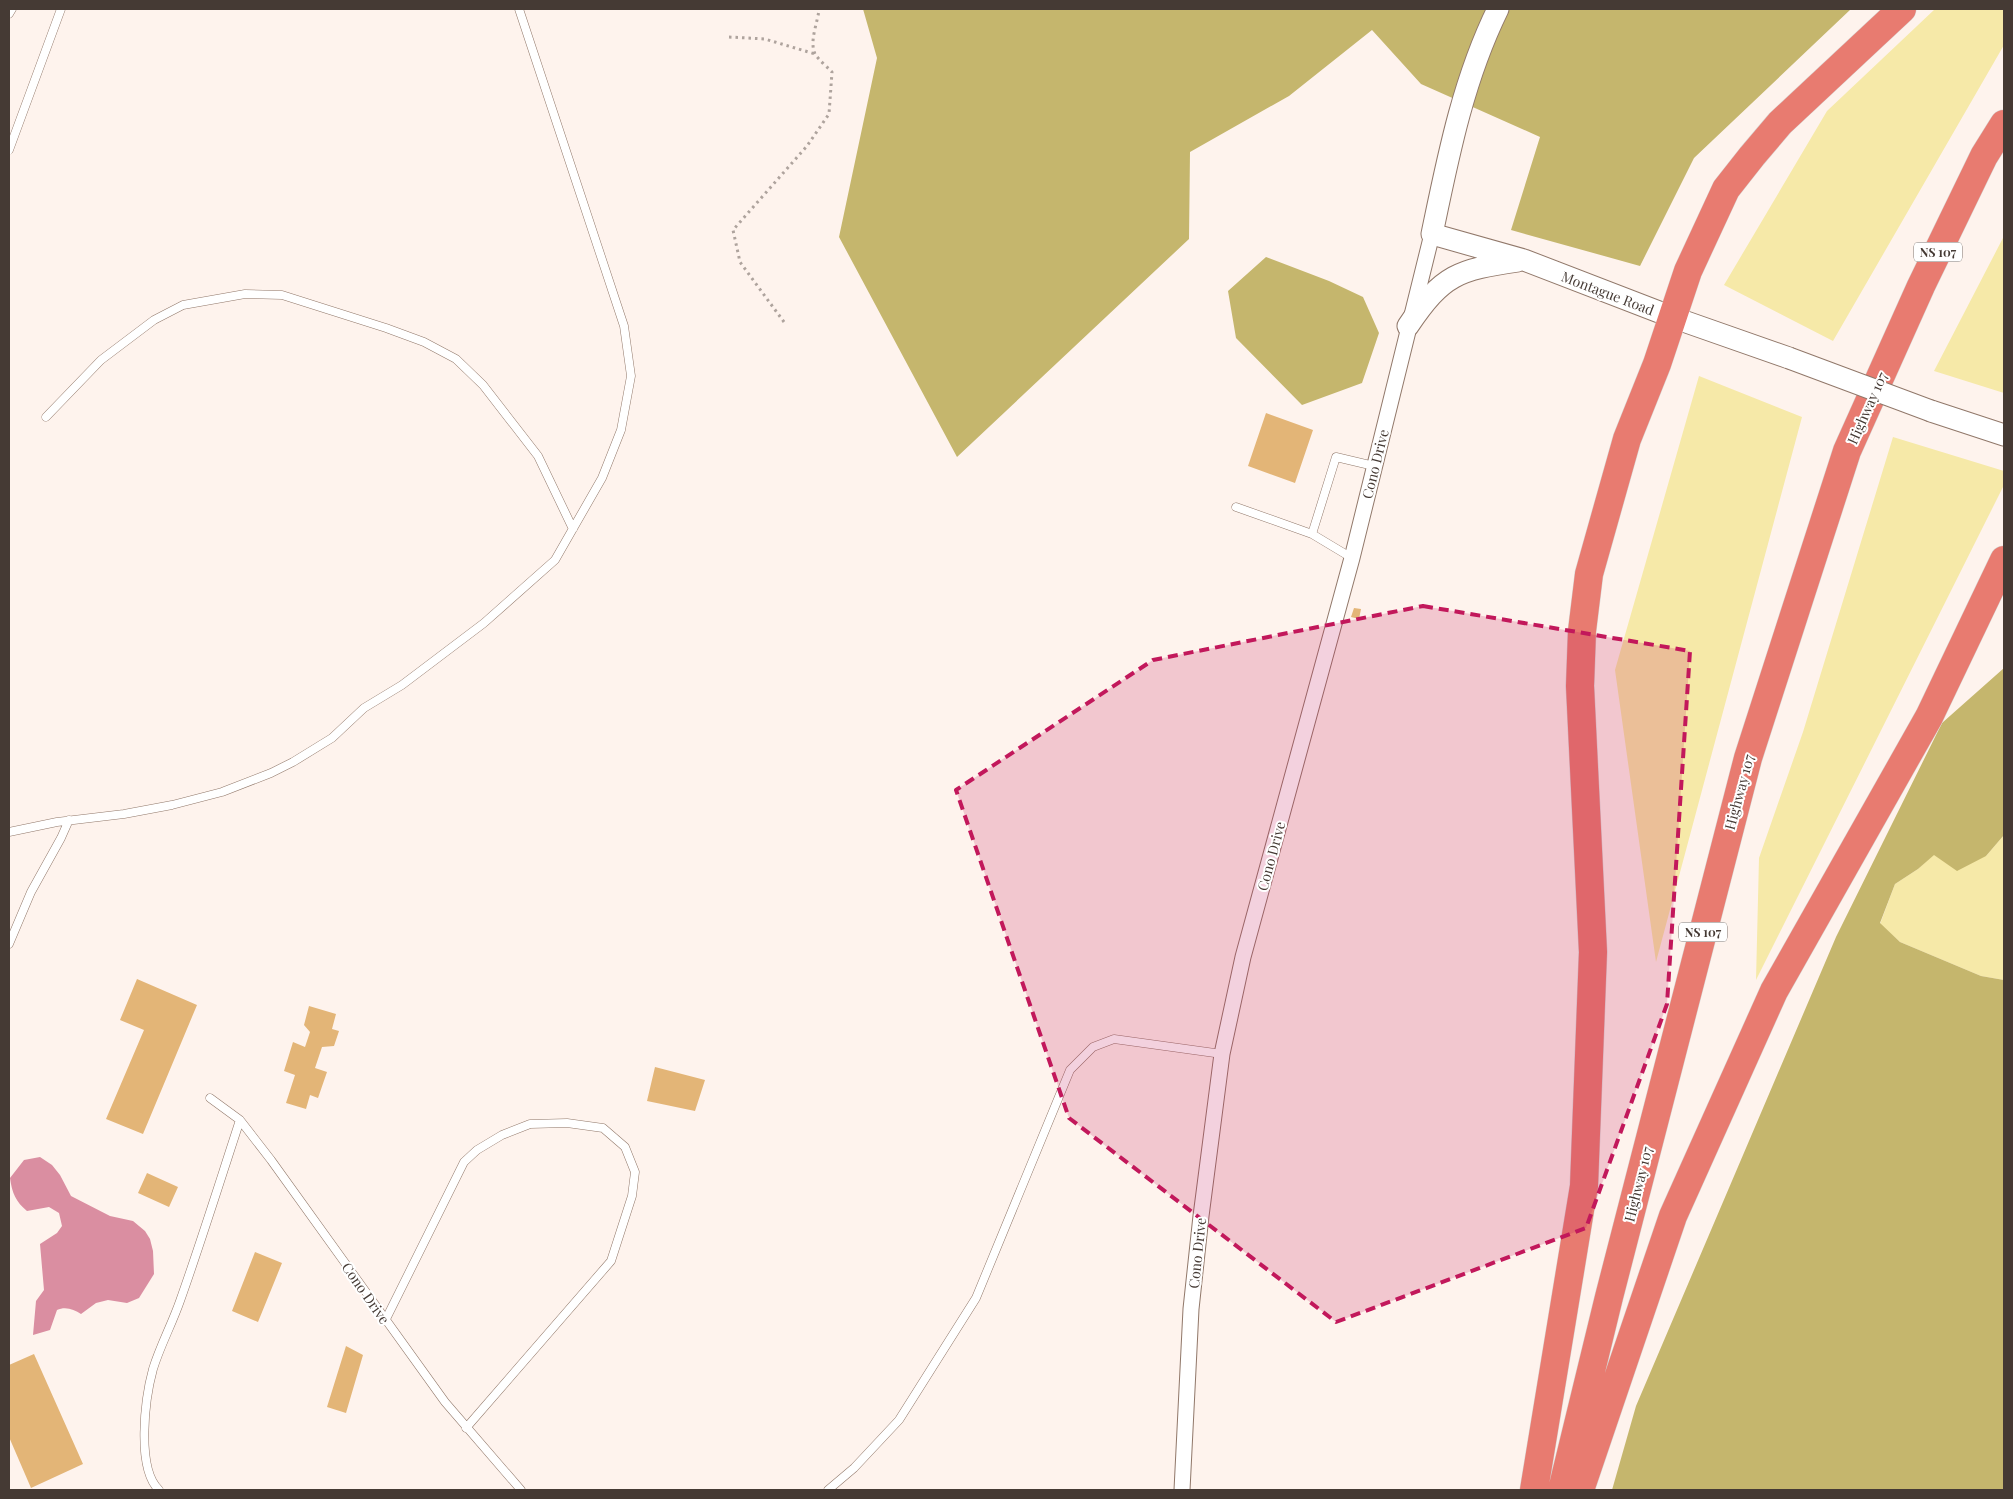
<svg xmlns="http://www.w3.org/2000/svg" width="2013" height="1499" viewBox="0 0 2013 1499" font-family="'Playfair Display',serif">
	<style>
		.green { fill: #f6e9a8 }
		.forest { fill: #c5b66d }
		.water { fill: #da8ea1 }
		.building { fill: #e3b577 }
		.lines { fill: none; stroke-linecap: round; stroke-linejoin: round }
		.lane-casing { stroke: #91786a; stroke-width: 9 }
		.street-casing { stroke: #91786a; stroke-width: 17 }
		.secondary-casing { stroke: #91786a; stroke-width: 23 }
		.highway-casing { stroke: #d6d4d2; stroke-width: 29 }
		.path { stroke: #aea39d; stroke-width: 3; stroke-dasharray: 2.5 4; stroke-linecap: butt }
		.lane { stroke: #fff; stroke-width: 8 }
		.street { stroke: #fff; stroke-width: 15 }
		.secondary { stroke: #fff; stroke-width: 21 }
		.highway { stroke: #e87b70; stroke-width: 28 }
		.secondary-bridge-casing { stroke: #91786a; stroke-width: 23; stroke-linecap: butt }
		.secondary-bridge { stroke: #fff; stroke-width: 21 }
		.marked { fill: #c2185b; fill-opacity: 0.2; stroke: #c2185b; stroke-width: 4; stroke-dasharray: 10 6; stroke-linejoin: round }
		.labels { text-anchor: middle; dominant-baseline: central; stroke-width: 4; stroke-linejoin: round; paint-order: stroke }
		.shield { fill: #fff; stroke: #7d7571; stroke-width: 1 }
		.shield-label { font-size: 12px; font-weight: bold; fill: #453a34 }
		.street-label { font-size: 14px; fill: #453a34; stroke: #fff }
	</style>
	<rect width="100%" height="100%" fill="#fef3ed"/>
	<path class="green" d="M1935 9H2004V45L1833 341 1724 285 1827 111Z
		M2004 236V393L1934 371Z
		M1699 376 1802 417 1656 962 1615 670Z
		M1893 437 2004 471V485L1756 980 1759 858 1803 732Z
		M2004 835V980L1981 976 1900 942 1880 924 1895 884 1918 869 1934 854 1986 856Z"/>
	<path class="forest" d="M863 9H1851L1694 158 1640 266 1511 230 1540 137 1421 84 1372 30 1289 96 1190 152 1189 239 957 457 839 237 877 58Z
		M1266 257 1329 281 1363 297 1379 333 1362 383 1302 405 1236 338 1228 291Z
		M2004 668V835L1986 856 1957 871 1934 855 1918 869 1895 884 1880 923 1900 942 1981 976 2004 980V1490H1612L1636 1406 1836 937 1942 723Z"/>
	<path class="water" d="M40 1157 52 1165 60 1175 71 1196 110 1216 133 1221 145 1231 150 1239 153 1251 154 1274 139 1298 127 1303 108 1300 96 1303 81 1314C74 1309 65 1306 57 1310L50 1330 33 1335 36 1301 44 1290 40 1244 57 1233 62 1226 59 1213 49 1207 27 1211C16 1202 12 1193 10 1178L24 1160Z"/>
	<path class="building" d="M1266 413 1313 430 1295 483 1248 466Z
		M1354 608 1361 609 1359 619 1351 617Z
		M137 979 197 1005 143 1134 106 1119 144 1030 120 1020Z
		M309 1006 336 1014 332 1029 339 1031 334 1046 322 1047 315 1068 327 1072 318 1098 310 1095 306 1109 286 1103 295 1075 284 1071 293 1042 305 1047 310 1032 304 1025Z
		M655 1067 705 1080 695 1111 647 1101Z
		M147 1173 178 1187 169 1207 138 1193Z
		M255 1252 282 1263 258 1322 232 1311Z
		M346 1346 363 1355 346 1413 327 1407Z
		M34 1354 83 1464 31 1488 9 1437V1365Z"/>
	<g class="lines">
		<g class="lane-casing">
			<path id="lane" d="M9 14 12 9
				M9 150 61 9
				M46 417 101 360 154 320 183 305 245 294 282 295 386 328 424 342 456 359 483 385 538 456 573 529
				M1236 507 1312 534 1352 558
				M1312 534 1336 457 1374 466
				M9 832 57 822 124 814 172 805 222 792 271 773 293 762 332 738 364 708 402 685 484 623 555 560 602 478 621 430 631 376 624 326 519 9
				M9 944 31 892 61 838 69 820
				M210 1098 240 1120 271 1160 445 1402 521 1490
				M385 1321 464 1162 477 1150 502 1135 530 1124 567 1123 603 1128 625 1147 635 1172 632 1196 611 1261 466 1428
				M159 1490C136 1468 145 1398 153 1369 160 1346 172 1324 180 1301 201 1242 220 1181 240 1120
				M828 1490 854 1468 899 1420 976 1298 1070 1070 1093 1047 1114 1039 1222 1054"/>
		</g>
		<g class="street-casing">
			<path id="street" d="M1182 1490 1191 1309 1201 1216 1222 1054 1243 957 1352 558 1432 234"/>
		</g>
		<g class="secondary-casing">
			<path id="secondary" d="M1498 9C1463 80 1448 157 1432 234L1524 260 1672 317 1789 358
				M1408 326C1443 274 1458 270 1518 261
				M1931 411 2004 435"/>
		</g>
		<g class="highway-casing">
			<path id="highway" d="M1534 1490 1584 1186 1593 952 1580 686 1582 631 1589 574 1627 439 1657 364 1688 271 1726 189 1752 156 1780 123 1902 9
				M1562 1490 1609 1297 1748 758 1796 609 1847 451 1921 286 1984 156 2004 124
				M1580 1490 1673 1216 1774 991 1929 717 2004 560"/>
		</g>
		<path class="path" d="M729 37 765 39 815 54
			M784 322 740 262 733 230 807 146 829 114 832 72C827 67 819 60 815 54 809 41 818 22 819 9"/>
		<use href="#lane" class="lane"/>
		<use href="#street" class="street"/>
		<use href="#secondary" class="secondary"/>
		<use href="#highway" class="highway"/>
		<g class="secondary-bridge-casing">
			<path id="secondary-bridge" d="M1789 358 1931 411"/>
		</g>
		<use href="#secondary-bridge" class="secondary-bridge"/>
	</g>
	<path class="marked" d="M1423 606 1690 651 1667 1004 1586 1228 1336 1322 1069 1118 956 790 1153 660Z"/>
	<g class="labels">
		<g class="shield">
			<rect x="1914" y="242.5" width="48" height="19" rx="4"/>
			<rect x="1679" y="922.5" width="48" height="19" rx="4"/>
		</g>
		<g class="shield-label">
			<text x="1938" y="252">NS 107</text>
			<text x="1703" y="932">NS 107</text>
		</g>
		<g class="street-label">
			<text transform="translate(1608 293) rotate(21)">Montague Road</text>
			<text transform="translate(1867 408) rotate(-66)">Highway 107</text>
			<text transform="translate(1375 464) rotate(-76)">Cono Drive</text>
			<text transform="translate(1739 792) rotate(-75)">Highway 107</text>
			<text transform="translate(1271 856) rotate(-75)">Cono Drive</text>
			<text transform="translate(1638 1184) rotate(-76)">Highway 107</text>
			<text transform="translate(1197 1253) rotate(-84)">Cono Drive</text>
			<text transform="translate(366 1293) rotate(55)">Cono Drive</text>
		</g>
	</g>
	<rect width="2013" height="1499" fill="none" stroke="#453a34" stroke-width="20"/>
</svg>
